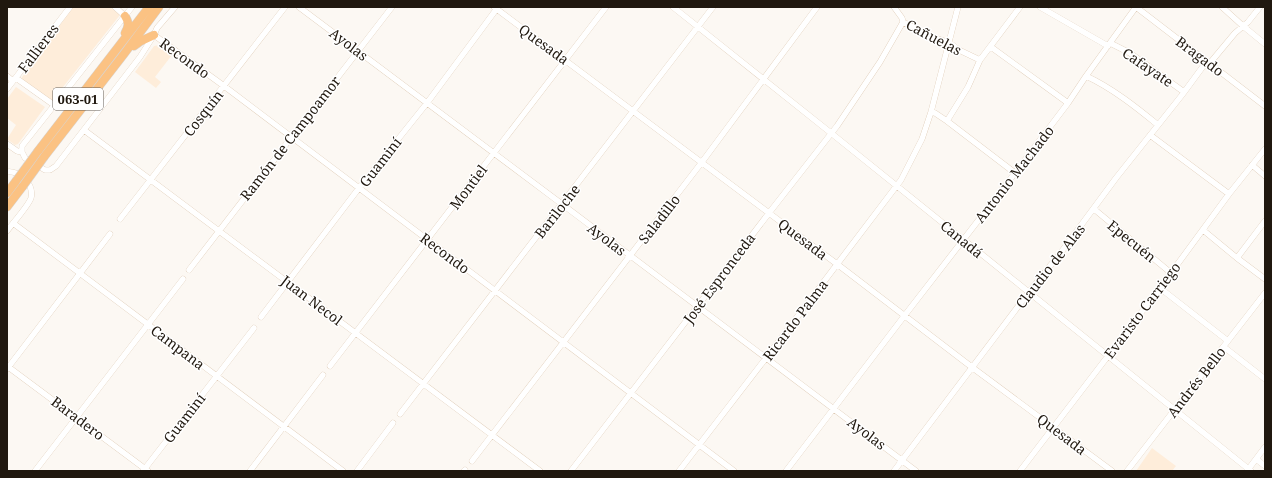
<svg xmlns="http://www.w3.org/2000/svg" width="1272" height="478" viewBox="0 0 1272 478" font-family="'Noto Serif',serif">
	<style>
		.built { fill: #feedda }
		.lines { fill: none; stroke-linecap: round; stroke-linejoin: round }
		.minor-casing { stroke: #dbc5ad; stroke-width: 6 }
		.highway-casing { stroke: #d7d5d4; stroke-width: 9 }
		.minor { stroke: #fff; stroke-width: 5.5 }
		.highway { stroke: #fbc283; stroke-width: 8 }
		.highway-bridge-casing { stroke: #d7d5d4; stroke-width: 9; stroke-linecap: butt }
		.highway-bridge { stroke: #fbc283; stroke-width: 8 }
		.labels { text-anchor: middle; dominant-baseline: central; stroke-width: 3; stroke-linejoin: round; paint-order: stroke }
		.shield { fill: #fff; stroke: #635d57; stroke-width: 1 }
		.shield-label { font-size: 13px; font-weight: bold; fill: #20180f }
		.street-label { font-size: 14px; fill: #20180f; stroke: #fff }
	</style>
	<rect width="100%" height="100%" fill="#fcf8f3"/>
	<path class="built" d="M73 7H110L120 15 52 101 20 80Z
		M159 45 172 55 155 77 161 82 156 88 135 72 154 46Z
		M16 87 45 107 18 144 15 145 7 139 16 125 7 118V99Z
		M1152 448 1176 466 1172 471H1136Z"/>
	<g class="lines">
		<g class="minor-casing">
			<path id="minor" d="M115 7 125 16
				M132 7 22 146V152L25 158 45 170H50L56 166 140 57 154 35 157 28 175 7
				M299 7C505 161 711 316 916 471
				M494 7 837 264 973 368 1112 471
				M673 7 831 133 1251 471
				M894 7 902 18 903 22 930 36 950 43 959 50 980 60
				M1040 7 1108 46
				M1136 7 1265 106
				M1222 7 1243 26 1265 44
				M154 35 224 86 734 471
				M1110 43 1130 53 1184 92
				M991 47 1068 103
				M1210 63 1235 33 1248 22 1260 7
				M7 76 13 81
				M1086 76C1112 88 1136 107 1158 125
				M16 78 54 105
				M7 89 70 7
				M931 112 935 113 947 121 1015 173
				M947 121 968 87 980 60 1020 7
				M84 130 540 471
				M1150 135 1229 194
				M7 144 17 151 22 152
				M1252 165 1265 176
				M7 172C14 171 19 174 24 178 29 183 33 190 31 198 29 205 12 224 7 231
				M1094 209 1171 273
				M120 219 285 7
				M13 223 343 471
				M1203 230 1237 258 1265 279
				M1237 258 1265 221
				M189 270 392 7
				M1160 288 1228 341
				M261 317 359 188 427 103 498 7
				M1224 347 1265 379
				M7 366 148 471
				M330 366 606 7
				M7 369 110 234
				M400 414C504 278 608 142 713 7
				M1256 459 1265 466
				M472 461 702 162 817 7
				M35 471 183 279
				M143 471 254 328
				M250 471 323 375
				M357 471 393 423
				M464 471 465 470
				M571 471 769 213 837 126 880 62 903 22
				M679 471 766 358 901 180 922 139 931 112 958 7
				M786 471 905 315 1015 173 1068 103 1086 76 1136 7
				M894 471 1029 292 1062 251 1116 178 1182 95 1207 61
				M1020 471 1160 288 1229 194 1265 149
				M1127 471 1265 293
				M1247 471 1265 447"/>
		</g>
		<g class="highway-casing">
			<path id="highway" d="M125 33C129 26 129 22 125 16
				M134 46 141 41 154 35
				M38 151 149 7
				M44 157 124 54 159 7
				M7 193 16 181
				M7 207 23 186"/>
		</g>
		<use href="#minor" class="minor"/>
		<use href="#highway" class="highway"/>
		<g class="highway-bridge-casing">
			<path id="highway-bridge" d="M16 181 38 151
				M23 186 44 157"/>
		</g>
		<use href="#highway-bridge" class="highway-bridge"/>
	</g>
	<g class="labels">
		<rect class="shield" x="53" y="88" width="50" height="22" rx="3"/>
		<g class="shield-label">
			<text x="78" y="99">063-01</text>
		</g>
		<g class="street-label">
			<text transform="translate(934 37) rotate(28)">Cañuelas</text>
			<text transform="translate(349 44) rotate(37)">Ayolas</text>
			<text transform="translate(544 44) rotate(36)">Quesada</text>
			<text transform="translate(38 48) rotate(-53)">Fallieres</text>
			<text transform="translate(1200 56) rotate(37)">Bragado</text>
			<text transform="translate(185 58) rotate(36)">Recondo</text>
			<text transform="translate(1148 67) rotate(34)">Cafayate</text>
			<text transform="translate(203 113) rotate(-52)">Cosquín</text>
			<text transform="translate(290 138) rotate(-52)">Ramón de Campoamor</text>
			<text transform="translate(380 162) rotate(-52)">Guaminí</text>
			<text transform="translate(1014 174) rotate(-52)">Antonio Machado</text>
			<text transform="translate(468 187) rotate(-53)">Montiel</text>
			<text transform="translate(557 211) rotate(-52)">Bariloche</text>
			<text transform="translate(659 219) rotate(-52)">Saladillo</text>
			<text transform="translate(607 239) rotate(37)">Ayolas</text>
			<text transform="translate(803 239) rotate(37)">Quesada</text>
			<text transform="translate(962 239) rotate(39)">Canadá</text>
			<text transform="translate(1132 241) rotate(39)">Epecuén</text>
			<text transform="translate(445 253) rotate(37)">Recondo</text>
			<text transform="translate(1050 266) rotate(-52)">Claudio de Alas</text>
			<text transform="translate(719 278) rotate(-53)">José Espronceda</text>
			<text transform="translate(312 300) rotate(37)">Juan Necol</text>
			<text transform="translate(1142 310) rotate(-53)">Evaristo Carriego</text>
			<text transform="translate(795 320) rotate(-53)">Ricardo Palma</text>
			<text transform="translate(178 347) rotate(37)">Campana</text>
			<text transform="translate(1196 382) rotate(-52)">Andrés Bello</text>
			<text transform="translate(78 418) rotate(37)">Baradero</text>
			<text transform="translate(184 418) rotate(-52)">Guaminí</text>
			<text transform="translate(867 433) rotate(37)">Ayolas</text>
			<text transform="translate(1062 434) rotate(37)">Quesada</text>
		</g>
	</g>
	<rect width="1272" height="478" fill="none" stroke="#20180f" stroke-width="16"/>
</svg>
